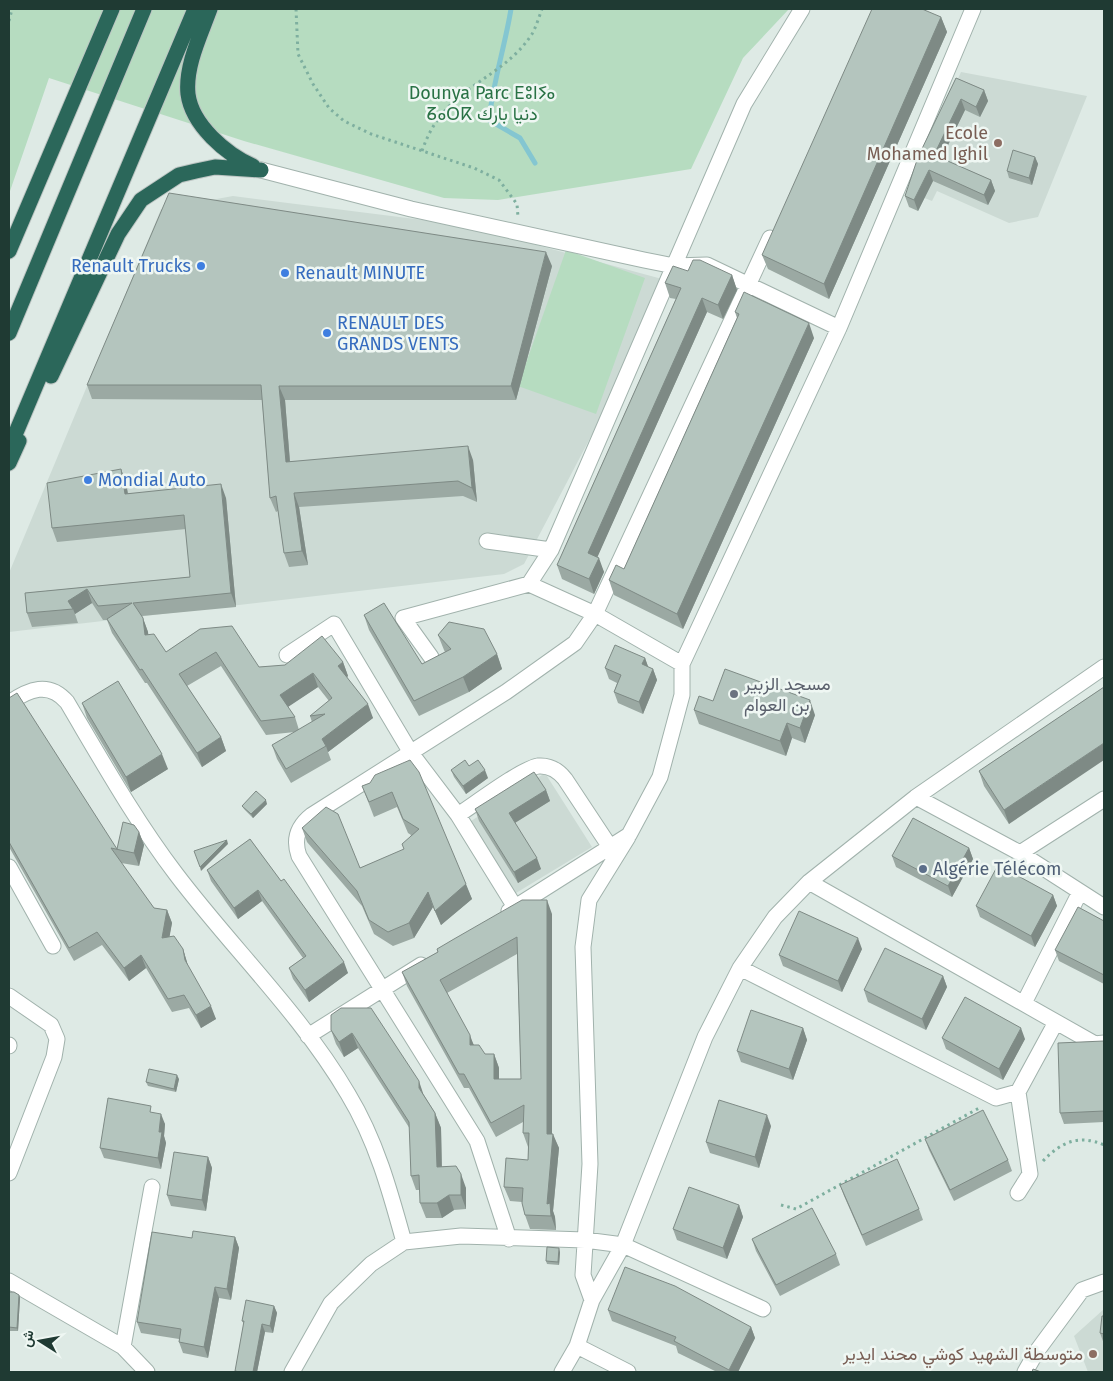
<svg xmlns="http://www.w3.org/2000/svg" width="1113" height="1381" viewBox="0 0 1113 1381" font-family="'Fira Sans',Vazirmatn,'Noto Sans Tifinagh',sans-serif">
	<style>
		.built { fill: #ccdad4 }
		.green { fill: #b6dcc0 }
		.lines { fill: none; stroke-linecap: round; stroke-linejoin: round }
		.stream { stroke: #84c6d1; stroke-width: 5 }
		.minor-casing { stroke: #a1b2ac; stroke-width: 17 }
		.highway-casing { stroke: #bcc4c2; stroke-width: 17 }
		.path { stroke: #7eaf9f; stroke-width: 3; stroke-dasharray: 2.5 4; stroke-linecap: butt }
		.minor { stroke: #fff; stroke-width: 15 }
		.highway { stroke: #2b675a; stroke-width: 15 }
		.wall { fill: #9ba9a3; fill-rule: evenodd }
		.shaded-wall { fill: #7e8a85 }
		.building { fill: #b4c5be; stroke: #7e8a85; fill-rule: evenodd }
		.education-dot { fill: #8d6e63; stroke: #eff7f3; stroke-width: 2 }
		.shop-dot { fill: #3f7fe0; stroke: #eff7f3; stroke-width: 2 }
		.worship-dot { fill: #6b7280; stroke: #eff7f3; stroke-width: 2 }
		.service-dot { fill: #5c6f8a; stroke: #eff7f3; stroke-width: 2 }
		.labels { text-anchor: middle; dominant-baseline: central; stroke-width: 5; stroke-linejoin: round; paint-order: stroke }
		.park-label { font-size: 18px; fill: #297245; stroke: #eff7f3 }
		.education-label { font-size: 18px; fill: #785e54; stroke: #eff7f3; text-anchor: end }
		.shop-label { font-size: 18px; fill: #366cbe; stroke: #eff7f3; text-anchor: start }
		.worship-label { font-size: 18px; fill: #5b616d; stroke: #eff7f3; text-anchor: start }
		.service-label { font-size: 18px; fill: #4e5e75; stroke: #eff7f3; text-anchor: start }
	</style>
	<rect width="100%" height="100%" fill="#deeae5"/>
	<path class="built" d="M961 72 1087 96 1038 217 1009 223 937 191 932 201 907 191Z
		M233 196 463 225 662 279 598 423 524 564 504 574 9 632V573L161 209Z
		M545 773 592 847 511 896 468 823Z
		M1104 1309V1372H1088L1074 1336Z"/>
	<path class="green" d="M9 9H789L743 58 691 169 498 200 444 198 244 141 49 78 9 194Z
		M566 250 645 278 596 414 518 386Z"/>
	<g class="lines">
		<path class="stream" d="M511 9C505 46 493 82 489 120L520 138 535 163"/>
		<g class="minor-casing">
			<path id="minor" d="M261 170 411 209 644 260 674 266 707 265 839 328
				M487 541 551 550
				M529 584 551 550 744 104 802 9
				M287 655 334 624 411 753 458 815 515 907
				M431 657 403 618 529 584 595 614 682 664V695L660 777 629 835 509 911
				M682 664 839 328 973 9
				M9 703C29 689 49 681 67 702 102 761 135 820 176 874 232 948 301 1014 348 1094 376 1140 390 1191 404 1242
				M916 797 1020 853 1104 907
				M458 815C475 804 521 769 538 766 550 765 558 770 565 779L610 847
				M1020 853 1104 799
				M9 867 53 946
				M809 882 1095 1044 1104 1043
				M740 968 996 1098 1018 1092 1056 1022
				M9 996 51 1025 57 1039 54 1057 9 1173
				M1024 1003 1080 892
				M308 1036 421 965
				M9 1046V1045
				M1018 1092 1030 1174 1018 1193
				M509 1239 477 1141 299 856C293 839 298 826 312 815L506 692 575 643 595 614 770 238
				M9 1281 123 1347 147 1372
				M592 1300 583 1275 590 1164 583 947 589 900 628 837
				M577 1346 628 1372
				M123 1347 152 1187
				M292 1372 331 1303 371 1264 404 1242 461 1236 585 1240 623 1245 763 1309
				M562 1372 577 1346 592 1300 623 1245 705 1037 740 968 775 917 809 882 916 797 1104 667
				M1025 1372 1037 1351 1082 1290 1104 1282"/>
		</g>
		<g class="highway-casing">
			<path id="highway" d="M210 9C201 34 185 66 188 94 192 125 226 154 253 166
				M9 251 112 9
				M9 333 144 9
				M51 376 118 234 141 200 179 175 196 171 215 167 261 170
				M9 449 195 9
				M9 463 19 441"/>
		</g>
		<path class="path" d="M296 9 298 54 313 84 329 108 344 121 371 134 474 168 499 180 517 204 518 217
			M9 21 12 9
			M422 151C444 85 500 83 532 34 536 27 539 17 542 9
			M1043 1161C1061 1142 1079 1134 1104 1145
			M781 1205 796 1209 981 1107"/>
		<use href="#minor" class="minor"/>
		<use href="#highway" class="highway"/>
	</g>
	<path class="wall" d="M941 17 947 32 829 299 768 269 762 255Z
		M956 78 984 90 988 101 980 117 965 110 941 158 991 180 995 191 988 205 933 181 918 211 909 207 905 196Z
		M1035 157 1038 164 1032 185 1009 178 1007 171Z
		M552 266 516 400H285L290 461 473 460 477 502 463 496 299 507 308 565 289 567 284 553 278 511 276 512 270 498 262 400 92 399 87 385Z
		M688 271 732 275 737 290 723 319 707 312 597 557 604 572 594 594 562 579 557 565 676 299 670 298 665 283Z
		M735 312 814 338 683 629 614 595 609 580 624 569 737 318Z
		M121 469 126 483 128 493 226 498 236 607 142 616 148 632V635L166 652 200 629 259 667 343 662 348 676 347 677 373 718 328 752 331 760 291 783 277 759 272 745 295 732 266 735 221 666 187 686 221 737 226 751 202 767 147 683H145L112 633 107 620H103L92 603 75 614 78 623 32 627 27 613 25 593 190 577 186 529 57 542 52 528ZM318 687 329 701 310 716 312 722 299 730 295 717 287 707Z
		M364 615 422 664 445 652 444 650 438 635 497 654 502 669 469 692 419 716 369 630Z
		M645 658 648 667 653 669 657 680 643 714 618 703 614 692 617 683 609 679 605 668Z
		M1104 687 1009 824 984 786 979 771Z
		M9 698 117 849 139 832 144 845 139 866 121 863 154 908 167 910 172 923 169 937 183 949 188 966 216 1019 201 1028 189 1008 172 1012 146 968 129 981 102 945 74 961 9 847Z
		M713 701 815 715 805 743 792 738 786 756 699 724 694 710Z
		M82 703 168 769 131 792 87 718Z
		M410 760 472 899 441 925 433 907 414 938 393 946 374 934 362 906 307 842 302 828 360 868 404 850 411 835 408 833 397 807 374 817 362 786 370 783Z
		M451 770 488 778 466 794 454 777Z
		M546 790 550 801 515 823 541 869 518 883 479 821 475 809Z
		M267 804 253 818 244 809 242 806Z
		M250 839 348 973 309 1002 293 979 289 968 303 958 262 901 238 919 211 881 207 870Z
		M969 848 973 859 952 897 896 867 892 856Z
		M1053 895 1057 906 1035 947 980 917 976 906Z
		M552 914V1134L559 1148 553 1211 555 1217 556 1230 530 1229 525 1215 522 1202 510 1201 504 1187 528 1160V1147L523 1133V1122L496 1137 469 1088H464L407 986 402 972 438 952 437 949ZM517 954 521 1079H499V1068L494 1054H485L474 1045 447 993Z
		M1104 921V984L1059 961 1055 950Z
		M862 949 842 992 783 966 779 955Z
		M943 976 947 987 926 1030 868 1002 864 990Z
		M331 1015 424 1095 435 1113 441 1128 442 1167 466 1188V1209L454 1210 442 1218H426L420 1203V1190H416L411 1176 410 1129 358 1048 344 1057 336 1044 331 1030Z
		M803 1028 807 1040 793 1080 741 1062 737 1051Z
		M942 1038 1025 1039 1003 1080 946 1049Z
		M1104 1043V1122L1064 1124 1060 1113Z
		M179 1079 176 1092 148 1086 146 1082Z
		M154 1113 165 1124 164 1136 166 1143 161 1169 104 1158 100 1148Z
		M771 1126 759 1168 710 1153 706 1142Z
		M925 1139 1008 1160 1012 1171 954 1201 929 1150Z
		M208 1157 212 1168 206 1211 171 1206 167 1195Z
		M840 1185 919 1209 923 1220 866 1246 844 1196Z
		M739 1205 743 1217 727 1259 677 1240 673 1229Z
		M235 1237 239 1248 231 1300 219 1298 208 1358 183 1353 179 1342V1339L141 1333 137 1322 192 1238Z
		M752 1239 836 1254 840 1265 780 1296 756 1251Z
		M560 1252 559 1265 547 1264 546 1261Z
		M9 1292 19 1295 20 1298 18 1331H9Z
		M274 1306 277 1313 273 1333 265 1332 257 1372H235L244 1324 242 1321Z
		M608 1310 751 1327 755 1338 738 1372H717L678 1353 676 1346 612 1321Z
		M1104 1316V1344L1100 1333Z"/>
	<path class="shaded-wall" d="M941 17 947 32 829 299 824 284Z
		M984 90 988 101 980 117 976 107Z
		M961 99 965 110 938 166 934 155Z
		M1035 157 1038 164 1032 185 1029 178Z
		M929 170 933 181 918 211 914 200Z
		M991 180 995 191 988 205 984 195Z
		M546 252 552 266 516 400 511 386Z
		M732 275 737 290 723 319 718 305Z
		M702 298 707 312 593 567 588 553Z
		M809 323 814 338 683 629 677 614Z
		M279 386 285 400 291 476 286 462Z
		M468 446 473 460 477 502 472 488Z
		M121 469 126 483 130 508 125 494Z
		M221 484 226 498 236 607 231 593Z
		M294 493 299 507 308 565 302 551Z
		M599 558 604 572 594 594 589 579Z
		M87 589 92 603 75 614 73 609 68 601Z
		M143 618 148 632 150 649 145 635Z
		M497 654 502 669 469 692 463 677Z
		M645 658 649 669 642 664Z
		M343 662 348 676 344 680 338 666Z
		M653 669 657 680 643 714 639 702Z
		M313 673 318 687 285 709 280 695Z
		M810 700 815 715 805 743 800 728Z
		M368 704 373 718 328 752 326 746 322 739Z
		M787 723 792 738 786 756 780 741Z
		M221 737 226 751 202 767 197 753Z
		M1104 743V760L1009 824 1004 810Z
		M162 754 168 769 131 792 126 777Z
		M485 770 488 778 466 794 463 786Z
		M546 790 550 801 513 824 509 813Z
		M266 800 267 804 253 818 251 814Z
		M139 832 144 845 139 866 134 853Z
		M227 840 228 844 201 871 200 867Z
		M969 848 973 859 952 897 948 886Z
		M537 858 541 869 518 883 514 872Z
		M466 884 472 899 441 925 435 911Z
		M258 890 262 901 238 919 234 908Z
		M428 892 433 907 414 938 409 923Z
		M1053 895 1057 906 1035 947 1031 936Z
		M547 900 552 914V1148L547 1134Z
		M167 910 172 923 167 951 162 938Z
		M858 938 862 949 842 992 838 981Z
		M183 949 187 962 189 973 185 960Z
		M141 955 146 968 129 981 124 968Z
		M344 962 348 973 309 1002 305 990Z
		M943 976 947 987 926 1030 922 1019Z
		M211 1006 216 1019 201 1028 196 1015Z
		M803 1028 807 1040 793 1080 789 1069Z
		M1021 1028 1025 1039 1003 1080 999 1069Z
		M352 1033 358 1048 344 1057 339 1042Z
		M470 1035 475 1049 470 1045Z
		M494 1054 499 1068V1093L494 1079Z
		M177 1075 179 1079 176 1092 174 1089Z
		M419 1081 424 1096 419 1088Z
		M435 1113 441 1128 442 1182 437 1167Z
		M161 1114 165 1124 164 1136 166 1143 161 1169 158 1158 159 1132Z
		M767 1115 771 1126 759 1168 755 1157Z
		M553 1134 559 1148 553 1211 555 1217 556 1230 547 1204Z
		M208 1157 212 1168 206 1211 202 1200Z
		M461 1174 466 1188V1209L461 1195Z
		M449 1195 454 1210 442 1218 437 1203Z
		M739 1205 743 1217 727 1259 723 1248Z
		M235 1237 239 1248 231 1300 227 1289Z
		M559 1248 560 1252 559 1265 558 1262Z
		M215 1287 219 1298 208 1358 204 1347Z
		M19 1295 20 1298 18 1331 17 1328Z
		M274 1306 277 1313 273 1333 270 1326Z
		M262 1324 265 1332 257 1372H253Z
		M751 1327 755 1338 738 1372H730L729 1370Z"/>
	<path class="building" d="M872 9H922L941 17 824 284 762 255Z
		M956 78 984 90 976 107 961 99 934 155 991 180 984 195 929 170 914 200 905 196 918 157Z
		M1013 150 1035 157 1029 178 1007 171Z
		M169 193 546 252 511 386H279L286 462 468 446 472 488 458 481 294 493 302 551 284 553 276 496 270 498 261 385H87Z
		M693 260H700L732 275 718 305 702 298 588 553 599 558 589 579 557 565 681 288 665 283 673 266 688 271Z
		M744 292 809 323 677 614 609 580 616 565 624 569 739 314 735 312Z
		M121 469 125 494 221 484 231 593 133 603 143 618 145 635 154 634 166 652 200 629 232 626 259 667 285 665 322 636 343 662 338 666 368 704 322 739 326 746 286 769 272 745 325 714 310 716 332 698 313 673 280 695 295 717 261 721 216 652 179 674 221 737 197 753 142 669 140 670 107 619 132 603 98 606 87 589 68 601 73 609 27 613 25 593 190 577 184 515 52 528 47 483Z
		M384 603 422 664 451 649 438 635 449 622 484 629 497 654 463 677 414 701 364 615Z
		M615 645 645 658 642 664 653 669 639 702 614 692 621 675 605 668Z
		M725 669 810 700 800 728 787 723 780 741 694 710 699 696 713 701Z
		M118 681 162 754 126 777 82 703Z
		M1104 687V743L1004 810 979 771Z
		M17 693 117 849 123 822 134 825 139 832 134 853 111 848 154 908 167 910 162 938 174 936 183 949 185 960 211 1006 196 1015 184 995 168 999 141 955 124 968 97 932 69 948 9 842V698Z
		M410 760 419 772 466 884 435 911 428 892 409 923 388 932 369 920 357 891 302 828 326 807 338 814 360 868 404 849 402 844 419 829 403 819 392 792 369 802 362 786 370 783 375 775Z
		M465 760 469 766 478 760 485 770 463 786 451 770Z
		M534 772 546 790 509 813 537 858 514 872 475 809Z
		M256 791 266 800 251 814 242 806Z
		M913 818 969 848 948 886 892 856Z
		M250 839 281 881 284 879 344 962 305 990 289 968 306 956 258 890 234 908 207 870Z
		M227 840 200 867 194 851Z
		M998 865 1053 895 1031 936 976 906Z
		M522 900H547V1134H553L547 1204 550 1203 551 1216 525 1215 522 1203 523 1188 504 1187 506 1158 528 1160 529 1133H523L524 1105 491 1123 464 1074H459L402 972 438 952 437 949 454 939ZM517 937 521 1079H494V1054H485L479 1045H470V1035L440 980Z
		M1078 907 1104 921V975L1055 950Z
		M799 911 858 938 838 981 779 955Z
		M885 948 943 976 922 1019 864 990Z
		M965 997 1021 1028 999 1069 942 1038Z
		M341 1008H371L419 1081V1088L435 1113 437 1167 456 1166 461 1174V1195H449L437 1203H420L419 1175 411 1176 409 1122 352 1033 339 1042 331 1030V1015Z
		M751 1010 803 1028 789 1069 737 1051Z
		M1104 1041V1111L1060 1113 1058 1043Z
		M149 1069 177 1075 174 1089 146 1082Z
		M108 1098 151 1106 150 1112 161 1114 159 1132H162L158 1158 100 1148Z
		M719 1100 767 1115 755 1157 706 1142Z
		M983 1110 1008 1160 950 1190 925 1139Z
		M174 1152 208 1157 202 1200 167 1195Z
		M897 1159 919 1209 862 1235 840 1185Z
		M689 1187 739 1205 723 1248 673 1229Z
		M812 1208 836 1254 776 1285 752 1239Z
		M193 1231 235 1237 227 1289 215 1287 204 1347 179 1342 181 1329 137 1322 152 1232 192 1238Z
		M547 1247 559 1248 558 1262 546 1261Z
		M625 1267 675 1286 751 1327 729 1370 674 1341 676 1337 608 1310Z
		M9 1292H14L19 1295 17 1328 9 1327Z
		M246 1300 274 1306 270 1326 262 1324 253 1372H240L235 1371 244 1321H242Z
		M1102 1316H1104V1334L1100 1333Z
		M1033 1369 1041 1372H1032Z"/>
	<g class="education-dot">
		<circle cx="998" cy="143" r="5"/>
		<circle cx="1093" cy="1354" r="5"/>
	</g>
	<g class="shop-dot">
		<circle cx="201" cy="266" r="5"/>
		<circle cx="285" cy="273" r="5"/>
		<circle cx="327" cy="333" r="5"/>
		<circle cx="88" cy="480" r="5"/>
	</g>
	<circle class="worship-dot" cx="734" cy="694" r="5"/>
	<circle class="service-dot" cx="923" cy="869" r="5"/>
	<g class="labels">
		<g class="park-label">
			<text x="482" y="93">Dounya Parc ⴹⵓⵏⵢⴰ<tspan x="482" dy="21">ⵒⴰⵔⴽ دنيا بارك</tspan></text>
		</g>
		<g class="education-label">
			<text x="988" y="133">Ecole<tspan x="988" dy="21">Mohamed Ighil</tspan></text>
			<text x="1083" y="1354">متوسطة الشهيد كوشي محند ايدير</text>
		</g>
		<g class="shop-label">
			<text x="191" y="266" text-anchor="end">Renault Trucks</text>
			<text x="295" y="273">Renault MINUTE</text>
			<text x="337" y="323">RENAULT DES<tspan x="337" dy="21">GRANDS VENTS</tspan></text>
			<text x="98" y="480">Mondial Auto</text>
		</g>
		<g class="worship-label">
			<text x="744" y="684">مسجد الزبير<tspan x="744" dy="21">بن العوام</tspan></text>
		</g>
		<g class="service-label">
			<text x="933" y="869">Algérie Télécom</text>
		</g>
	</g>
	<rect width="1113" height="1381" fill="none" stroke="#1f3a33" stroke-width="20"/>
	<g transform="translate(40 1341) rotate(281)" stroke="#eff7f3" stroke-width="4" paint-order="stroke">
	<path d="M0-4L9 19L0 12L-9 19Z" fill="#1f3a33"/>
	<text y="-8" font-size="14" font-weight="bold" text-anchor="middle" fill="#1f3a33">ش</text>
	</g>
</svg>
